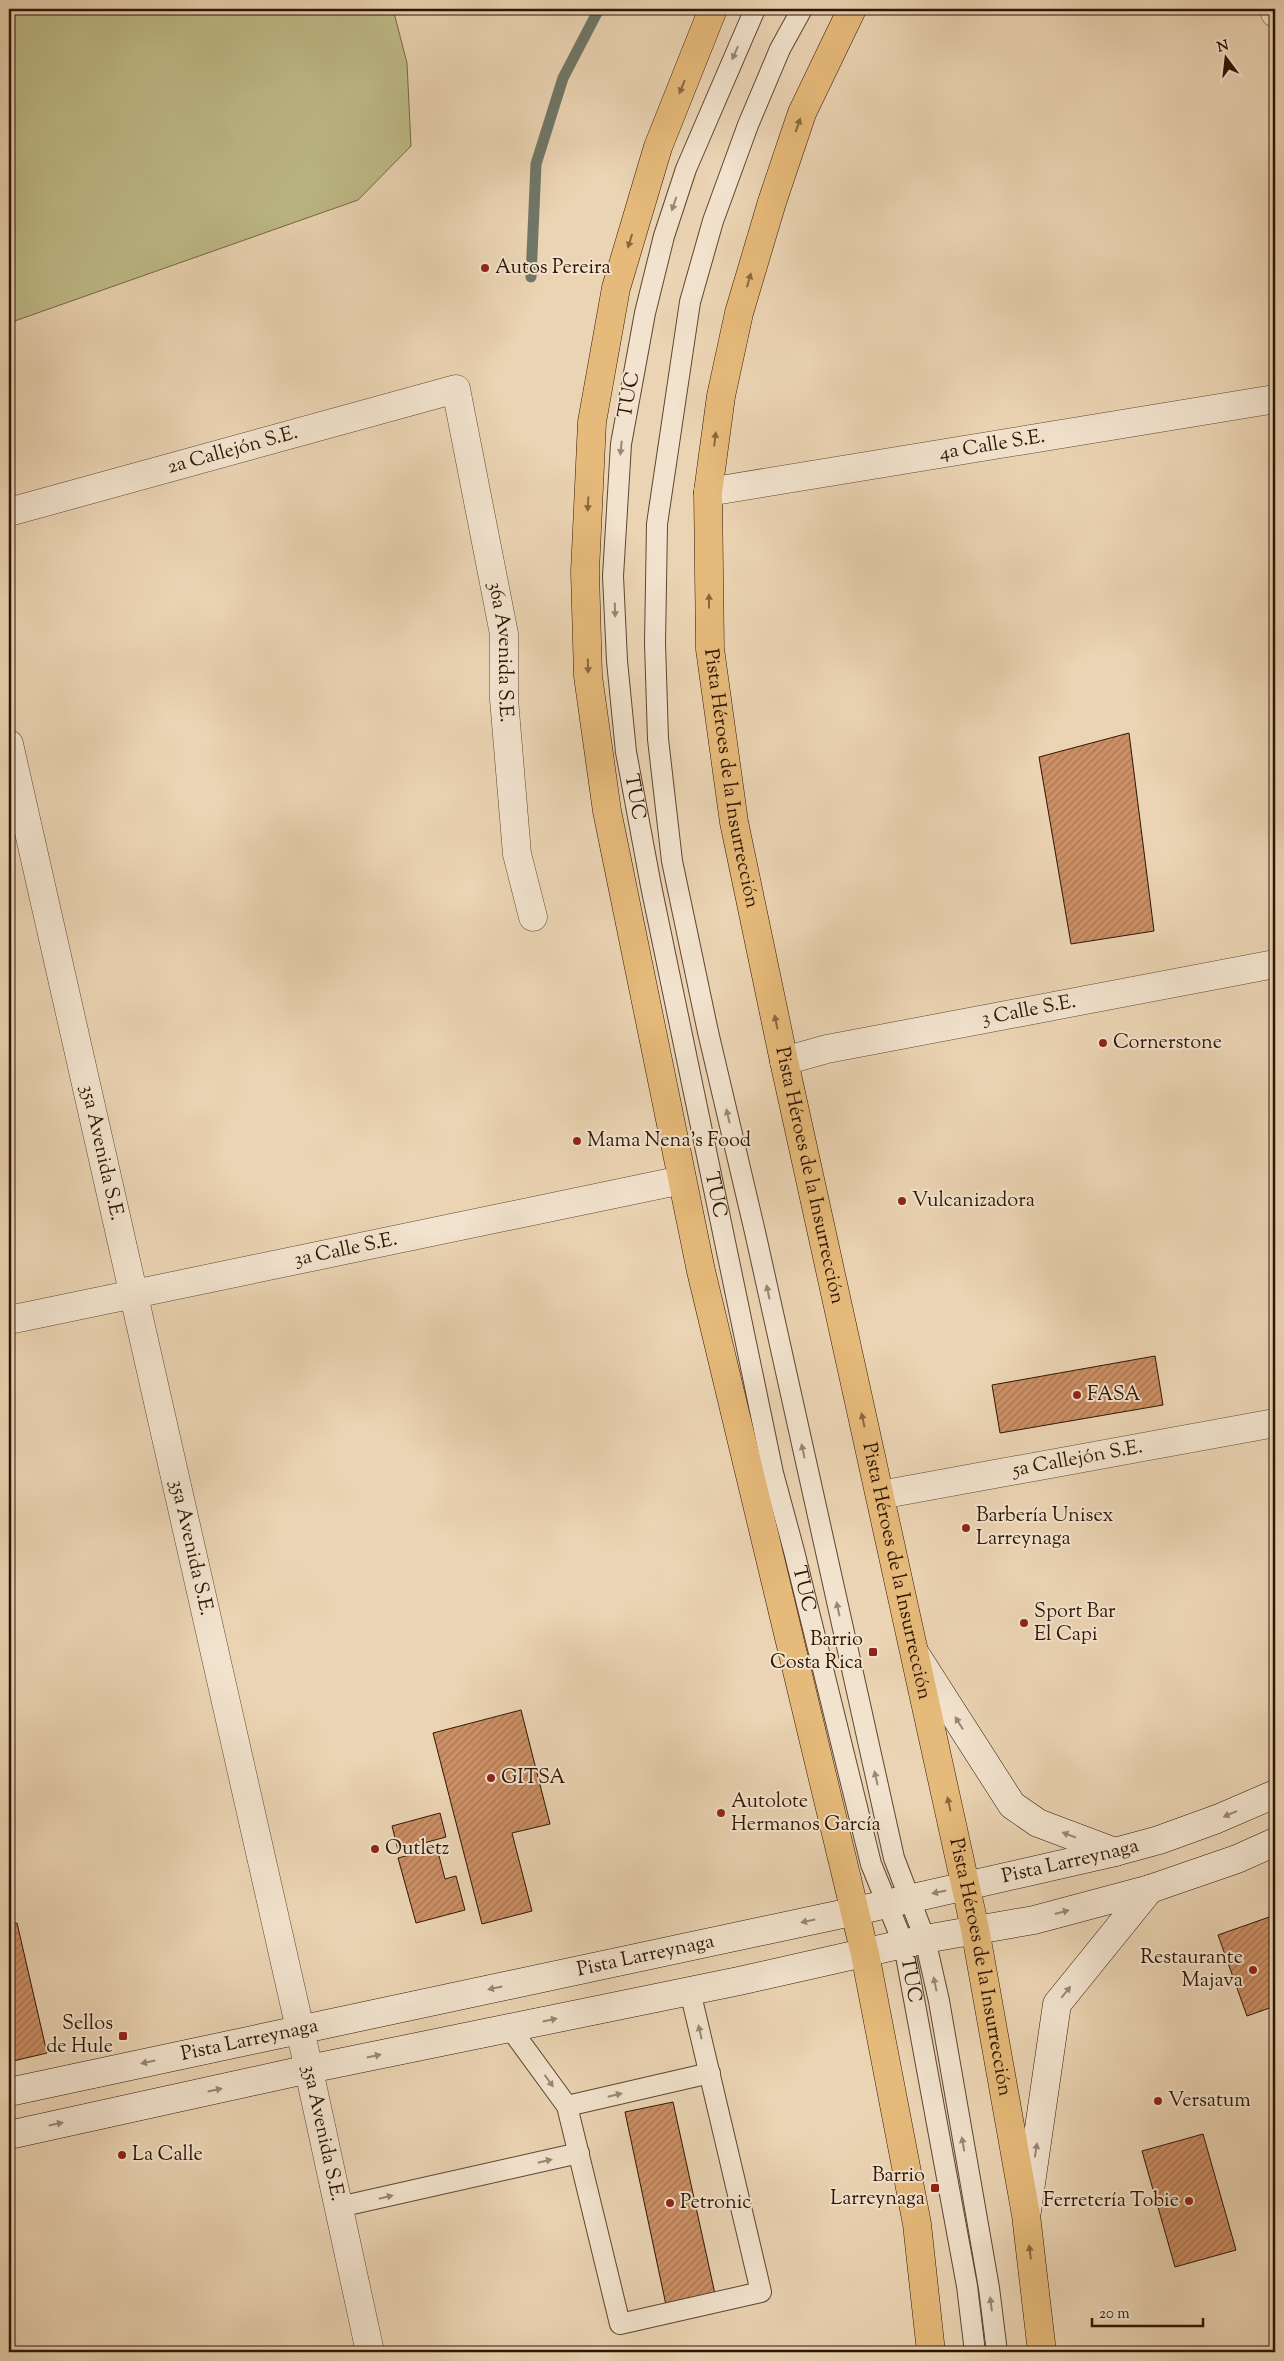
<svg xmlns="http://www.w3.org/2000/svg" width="1284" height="2361" viewBox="0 0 1284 2361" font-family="'Sorts Mill Goudy',serif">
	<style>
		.garden { fill: #bebb88; stroke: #766846 }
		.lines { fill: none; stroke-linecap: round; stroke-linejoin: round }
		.stream { stroke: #6f7767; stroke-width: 11 }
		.building { fill: url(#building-hatch); stroke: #2f1504 }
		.lane-casing { stroke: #5e4530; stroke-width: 22 }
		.street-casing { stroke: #5e4530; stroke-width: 29 }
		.secondary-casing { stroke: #2f1504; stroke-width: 29 }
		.primary-casing { stroke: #2f1504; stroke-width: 29 }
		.lane { stroke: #f2e3ce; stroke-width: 20 }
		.street { stroke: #f2e3ce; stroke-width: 28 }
		.secondary { stroke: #f2e3ce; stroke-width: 28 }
		.primary { stroke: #e6ba7a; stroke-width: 28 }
		.oneway { fill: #9a8673 }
		.oneway2 { fill: #8a683f }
		.poi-dot { fill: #8f2418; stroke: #f2e3ce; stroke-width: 2 }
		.labels { text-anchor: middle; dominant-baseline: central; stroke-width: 4; stroke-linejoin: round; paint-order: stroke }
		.poi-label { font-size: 20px; fill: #2f1504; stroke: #f2e3ce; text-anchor: start }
		.street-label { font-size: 20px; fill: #2f1504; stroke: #f2e3ce }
	</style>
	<defs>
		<pattern id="building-hatch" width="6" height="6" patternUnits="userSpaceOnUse" patternTransform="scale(1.25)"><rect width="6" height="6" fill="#cd9066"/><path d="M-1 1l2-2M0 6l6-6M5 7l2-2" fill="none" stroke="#a77452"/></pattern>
	</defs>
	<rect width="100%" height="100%" fill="#ebd4b3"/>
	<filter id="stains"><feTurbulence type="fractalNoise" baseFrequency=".004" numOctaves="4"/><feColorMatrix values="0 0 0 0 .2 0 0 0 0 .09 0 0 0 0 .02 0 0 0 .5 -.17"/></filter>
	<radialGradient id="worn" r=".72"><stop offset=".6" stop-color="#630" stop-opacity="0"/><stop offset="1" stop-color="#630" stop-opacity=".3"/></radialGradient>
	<path class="garden" d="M9 9H393L407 63 411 146 358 200 9 323Z"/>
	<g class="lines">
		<path class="stream" d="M531 277 536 164 563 78 599 9"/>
	</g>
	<path class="building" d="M1129 733 1154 931 1071 944 1039 757Z
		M1155 1356 1163 1405 1000 1433 992 1385Z
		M521 1710 550 1824 512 1833 532 1911 482 1924 433 1733Z
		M440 1813 446 1837 398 1850 392 1826Z
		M437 1848 445 1879 456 1876 465 1910 416 1923 398 1858Z
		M1275 1915V2006L1247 2016 1218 1935Z
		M17 1923 47 2053 9 2062V1924Z
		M673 2102 715 2294 666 2305 625 2112Z
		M1203 2134 1236 2250 1175 2267 1142 2151Z"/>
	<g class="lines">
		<g class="lane-casing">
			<g id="lane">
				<path id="s1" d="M755 9 686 169 664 236 645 313 621 444 613 576 617 661 626 752 651 886 773 1473 794 1551 871 1864 904 1945 967 2286 975 2352"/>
				<path d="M802 9 780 49 748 125 713 221 690 302 657 524 655 643 658 739 672 861 708 1032 755 1232 894 1858 925 1939 939 2001 989 2288 997 2352"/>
				<path d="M510 2028 567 2106 620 2324 761 2292 690 1991"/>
				<path d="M567 2106 710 2073"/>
				<path d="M339 2207 579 2153"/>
			</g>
		</g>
		<g class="street-casing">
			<g id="street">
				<path d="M1274 9 1275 13"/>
				<path id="s2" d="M708 492 1275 399"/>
				<path id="s3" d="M9 512 456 389 504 634V699L517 854 533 917"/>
				<path id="s4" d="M9 744 300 2029 370 2352"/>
				<path id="s5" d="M784 1061 827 1049 1275 964"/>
				<path id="s6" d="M9 1320 682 1180"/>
				<path id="s7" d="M880 1495 1275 1423"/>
			</g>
		</g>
		<g class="secondary-casing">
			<g id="secondary">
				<path d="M916 1655 1012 1805 1038 1823 1115 1852"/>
				<path id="s8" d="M9 2092 856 1911 1115 1852 1159 1840 1217 1819 1275 1794"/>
				<path d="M9 2135 309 2069 739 1981 925 1939 1034 1920 1150 1889 1237 1859 1275 1842"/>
				<path d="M1027 2211 1057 2004 1150 1889"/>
			</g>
		</g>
		<g class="primary-casing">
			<g id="primary">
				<path d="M713 9 658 147 616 288 592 422 585 572 588 676 607 811 701 1271 865 1954 917 2224 931 2352"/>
				<path id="s9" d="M852 9 802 113 772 202 739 313 721 396 708 492 710 649 734 822 784 1061 975 1929 1026 2215 1042 2352"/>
			</g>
		</g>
		<use href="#lane" class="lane"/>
		<use href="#street" class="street"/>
		<use href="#secondary" class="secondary"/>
		<use href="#primary" class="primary"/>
	</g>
	<defs><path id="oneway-solid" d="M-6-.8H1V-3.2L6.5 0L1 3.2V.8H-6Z" transform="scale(1.25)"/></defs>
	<g class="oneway">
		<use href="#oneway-solid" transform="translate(735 53) rotate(114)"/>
		<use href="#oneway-solid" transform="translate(674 204) rotate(109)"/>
		<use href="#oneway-solid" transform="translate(621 448) rotate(96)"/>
		<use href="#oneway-solid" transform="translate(615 610) rotate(88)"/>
		<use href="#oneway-solid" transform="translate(728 1116) rotate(-103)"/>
		<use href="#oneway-solid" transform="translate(768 1292) rotate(-102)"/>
		<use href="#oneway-solid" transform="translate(803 1451) rotate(-102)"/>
		<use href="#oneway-solid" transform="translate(838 1609) rotate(-102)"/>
		<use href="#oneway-solid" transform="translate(959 1723) rotate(-122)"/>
		<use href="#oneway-solid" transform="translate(876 1778) rotate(-103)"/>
		<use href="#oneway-solid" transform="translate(1230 1814) rotate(157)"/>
		<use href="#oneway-solid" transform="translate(1069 1835) rotate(-159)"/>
		<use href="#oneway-solid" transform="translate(939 1892) rotate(168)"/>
		<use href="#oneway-solid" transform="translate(1062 1912) rotate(-15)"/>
		<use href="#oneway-solid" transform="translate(808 1921) rotate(168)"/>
		<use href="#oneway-solid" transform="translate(935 1984) rotate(-102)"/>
		<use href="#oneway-solid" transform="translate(495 1988) rotate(168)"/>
		<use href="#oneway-solid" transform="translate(1066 1992) rotate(-51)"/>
		<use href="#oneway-solid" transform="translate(550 2020) rotate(-12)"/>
		<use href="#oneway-solid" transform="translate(700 2032) rotate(-103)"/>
		<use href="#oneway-solid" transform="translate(374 2056) rotate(-12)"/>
		<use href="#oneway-solid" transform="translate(148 2062) rotate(168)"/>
		<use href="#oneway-solid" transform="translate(549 2081) rotate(54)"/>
		<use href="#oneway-solid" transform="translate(215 2090) rotate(-12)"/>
		<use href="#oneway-solid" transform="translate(615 2095) rotate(-13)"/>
		<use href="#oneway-solid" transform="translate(56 2124) rotate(-12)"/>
		<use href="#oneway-solid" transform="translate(963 2144) rotate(-100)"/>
		<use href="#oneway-solid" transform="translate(1036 2150) rotate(-81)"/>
		<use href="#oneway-solid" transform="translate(545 2161) rotate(-13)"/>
		<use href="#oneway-solid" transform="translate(386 2197) rotate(-13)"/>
		<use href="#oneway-solid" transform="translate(991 2304) rotate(-97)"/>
	</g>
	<g class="oneway2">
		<use href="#oneway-solid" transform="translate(682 87) rotate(112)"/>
		<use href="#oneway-solid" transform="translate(798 125) rotate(-71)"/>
		<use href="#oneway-solid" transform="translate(630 241) rotate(107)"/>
		<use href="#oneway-solid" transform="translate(749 280) rotate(-74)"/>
		<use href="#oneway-solid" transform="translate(715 439) rotate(-83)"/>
		<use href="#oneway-solid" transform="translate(588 504) rotate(93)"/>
		<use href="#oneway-solid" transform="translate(709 601) rotate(-90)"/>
		<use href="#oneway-solid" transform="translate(588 666) rotate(88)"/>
		<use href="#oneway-solid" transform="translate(776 1022) rotate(-102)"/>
		<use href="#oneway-solid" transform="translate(863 1420) rotate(-102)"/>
		<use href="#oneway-solid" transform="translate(949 1804) rotate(-102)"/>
		<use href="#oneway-solid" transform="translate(1030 2252) rotate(-97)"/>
	</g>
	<g class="poi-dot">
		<circle cx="485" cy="268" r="5"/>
		<circle cx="1103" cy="1043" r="5"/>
		<circle cx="577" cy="1141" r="5"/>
		<circle cx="902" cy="1201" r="5"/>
		<circle cx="1077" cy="1395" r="5"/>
		<circle cx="966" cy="1528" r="5"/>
		<circle cx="1024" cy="1623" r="5"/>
		<rect x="868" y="1647" width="10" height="10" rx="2.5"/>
		<circle cx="491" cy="1778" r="5"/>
		<circle cx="721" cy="1813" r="5"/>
		<circle cx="375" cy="1849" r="5"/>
		<circle cx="1253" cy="1970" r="5"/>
		<rect x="118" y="2031" width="10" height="10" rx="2.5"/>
		<circle cx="1158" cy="2101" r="5"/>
		<circle cx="122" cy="2155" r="5"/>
		<rect x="930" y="2183" width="10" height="10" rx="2.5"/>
		<circle cx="1189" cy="2201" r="5"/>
		<circle cx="670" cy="2203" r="5"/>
	</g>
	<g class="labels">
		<g class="poi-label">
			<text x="495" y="268">Autos Pereira</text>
			<text x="1113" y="1043">Cornerstone</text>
			<text x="587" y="1141">Mama Nena's Food</text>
			<text x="912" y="1201">Vulcanizadora</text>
			<text x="1087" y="1395">FASA</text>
			<text x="976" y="1516">Barbería Unisex<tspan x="976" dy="23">Larreynaga</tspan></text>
			<text x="1034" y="1612">Sport Bar<tspan x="1034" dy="23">El Capi</tspan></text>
			<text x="863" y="1640" text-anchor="end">Barrio<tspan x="863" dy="23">Costa Rica</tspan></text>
			<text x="501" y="1778">GITSA</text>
			<text x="731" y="1802">Autolote<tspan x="731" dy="23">Hermanos García</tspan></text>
			<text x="385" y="1849">Outletz</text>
			<text x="1243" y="1958" text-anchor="end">Restaurante<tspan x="1243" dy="23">Majava</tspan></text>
			<text x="113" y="2024" text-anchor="end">Sellos<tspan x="113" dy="23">de Hule</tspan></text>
			<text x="1168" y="2101">Versatum</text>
			<text x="132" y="2155">La Calle</text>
			<text x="925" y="2176" text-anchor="end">Barrio<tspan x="925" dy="23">Larreynaga</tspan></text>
			<text x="1179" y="2201" text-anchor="end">Ferretería Tobie</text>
			<text x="680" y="2203">Petronic</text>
		</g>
		<g class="street-label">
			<text transform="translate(630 395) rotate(-80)">TUC</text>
			<text stroke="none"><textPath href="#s2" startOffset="288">4a Calle S.E.</textPath></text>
			<text stroke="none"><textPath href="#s3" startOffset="232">2a Callejón S.E.</textPath></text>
			<text stroke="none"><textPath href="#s3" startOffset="731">36a Avenida S.E.</textPath></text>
			<text stroke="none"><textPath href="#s9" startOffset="795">Pista Héroes de la Insurrección</textPath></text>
			<text stroke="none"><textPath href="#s1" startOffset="812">TUC</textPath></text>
			<text stroke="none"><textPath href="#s5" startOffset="250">3 Calle S.E.</textPath></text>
			<text stroke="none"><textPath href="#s4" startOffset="419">35a Avenida S.E.</textPath></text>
			<text stroke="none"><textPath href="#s9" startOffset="1200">Pista Héroes de la Insurrección</textPath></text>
			<text stroke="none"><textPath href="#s1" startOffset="1218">TUC</textPath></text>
			<text stroke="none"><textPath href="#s6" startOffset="344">3a Calle S.E.</textPath></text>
			<text stroke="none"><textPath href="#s7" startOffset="201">5a Callejón S.E.</textPath></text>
			<text stroke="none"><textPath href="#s4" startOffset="824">35a Avenida S.E.</textPath></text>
			<text stroke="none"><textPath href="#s9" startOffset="1605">Pista Héroes de la Insurrección</textPath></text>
			<text stroke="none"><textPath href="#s1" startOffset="1622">TUC</textPath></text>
			<text stroke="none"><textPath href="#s8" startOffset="1086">Pista Larreynaga</textPath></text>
			<text stroke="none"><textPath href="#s8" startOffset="651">Pista Larreynaga</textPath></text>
			<text stroke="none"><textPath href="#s9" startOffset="2010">Pista Héroes de la Insurrección</textPath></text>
			<text stroke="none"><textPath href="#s1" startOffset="2028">TUC</textPath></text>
			<text stroke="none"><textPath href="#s8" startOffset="246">Pista Larreynaga</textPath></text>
			<text stroke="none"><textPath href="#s4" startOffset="1424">35a Avenida S.E.</textPath></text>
		</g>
	</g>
	<rect width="1284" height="2361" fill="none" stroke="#ebd4b3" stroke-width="30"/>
	<rect x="10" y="10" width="1264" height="2341" fill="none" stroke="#2f1504" stroke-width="2.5"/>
	<rect x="15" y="15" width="1254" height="2331" fill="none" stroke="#2f1504"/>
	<g transform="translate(1226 58) rotate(345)" stroke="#f2e3ce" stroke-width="4" paint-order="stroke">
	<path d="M0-4L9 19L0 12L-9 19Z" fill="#2f1504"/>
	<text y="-8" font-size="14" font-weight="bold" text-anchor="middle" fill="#2f1504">N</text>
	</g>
	<path d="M1092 2318v8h111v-8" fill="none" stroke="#2f1504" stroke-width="2.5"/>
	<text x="1099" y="2318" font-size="15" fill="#2f1504" stroke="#f2e3ce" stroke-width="4" paint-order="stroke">20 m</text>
	<rect width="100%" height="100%" filter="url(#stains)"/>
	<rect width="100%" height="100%" fill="url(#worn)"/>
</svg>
